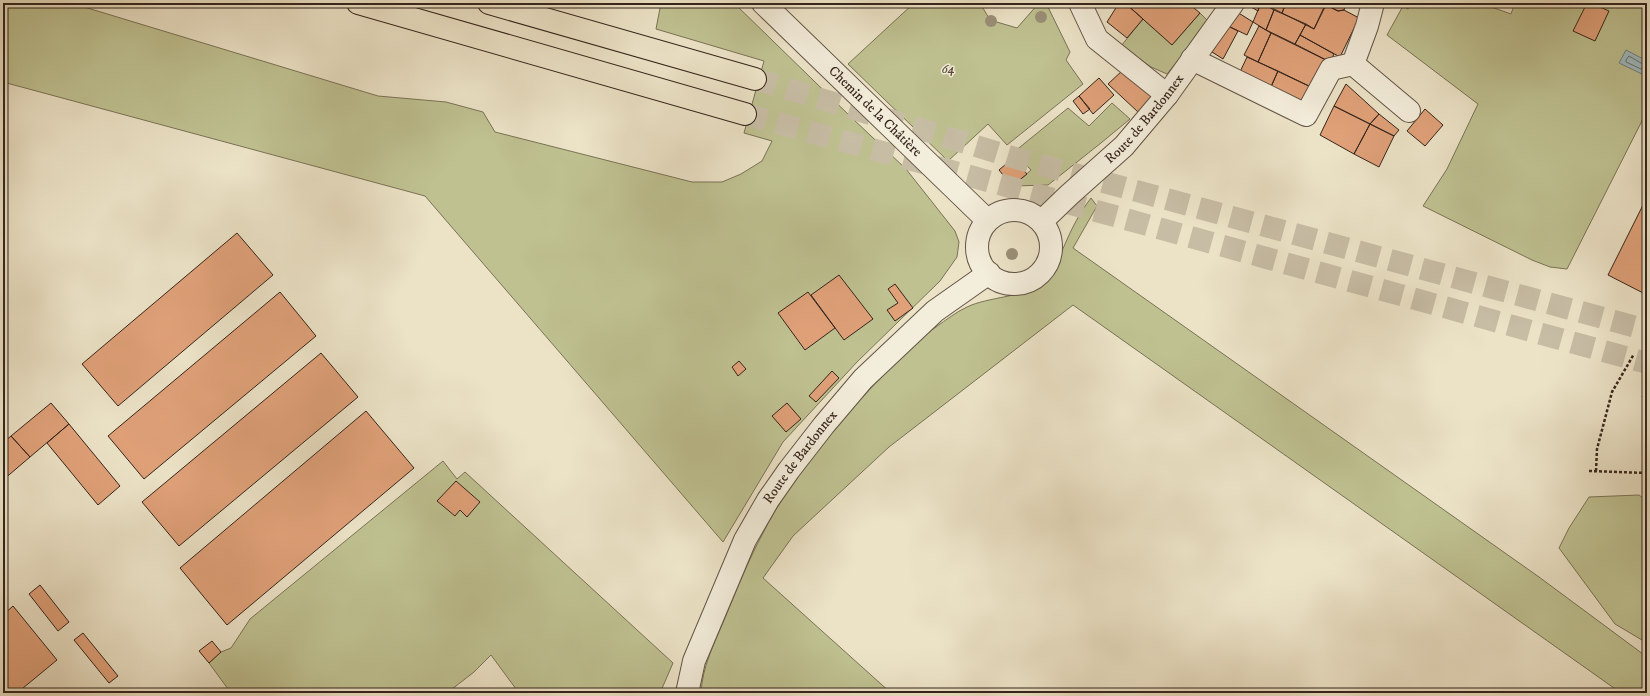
<svg xmlns="http://www.w3.org/2000/svg" width="1650" height="696" viewBox="0 0 1650 696" font-family="'IM FELL DW Pica',serif">
	<style>
		.green { fill: #bfc191; stroke: #7a7256 }
		.water { fill: #9ebbc0; stroke: #747f7e }
		.lines { fill: none; stroke-linecap: round; stroke-linejoin: round }
		.shore { stroke: #6a706e; stroke-width: 1 }
		.building { fill: #e0a179; stroke: #35241b }
		.highway-tunnel { stroke: #c7bda5; stroke-width: 22; stroke-dasharray: 22 11; stroke-linecap: butt }
		.minor-casing { stroke: #635446; stroke-width: 24 }
		.highway-casing { stroke: #35241b; stroke-width: 24 }
		.path { stroke: #35241b; stroke-width: 2.5; stroke-dasharray: 3 2; stroke-linecap: butt }
		.minor { stroke: #f3eddb; stroke-width: 22 }
		.highway { stroke: #ece3c7; stroke-width: 22 }
		.tree { fill: #9b8f78 }
		.labels { text-anchor: middle; dominant-baseline: central; stroke-width: 3; stroke-linejoin: round; paint-order: stroke }
		.park-label { font-size: 14px; font-style: italic; fill: #584b38; stroke: #f3eddb }
		.street-label { font-size: 14px; fill: #35241b; stroke: #f3eddb }
	</style>
	<rect width="100%" height="100%" fill="#ece3c7"/>
	<filter id="stains"><feTurbulence type="fractalNoise" baseFrequency=".005" numOctaves="4"/><feColorMatrix values="0 0 0 0 .2 0 0 0 0 .09 0 0 0 0 .02 0 0 0 .5 -.17"/></filter>
	<radialGradient id="worn" r=".72"><stop offset=".6" stop-color="#630" stop-opacity="0"/><stop offset="1" stop-color="#630" stop-opacity=".3"/></radialGradient>
	<path class="green" d="M3 3H71L378 96 446 102 483 112 495 132 692 182H722L741 174 762 161 772 141 744 133 764 61 656 29 661 3H734L852 118 906 169 955 231 959 242 957 257 940 281 857 362 783 442 723 542 425 196 3 82Z
		M914 3H980L990 20 1017 28 1039 3H1046L1070 52 1066 60 1083 84 1007 145 988 124 948 161 848 64Z
		M1410 3H1480L1511 14 1515 3H1647V111L1567 269 1550 267 1532 260 1423 206 1447 169 1478 104 1387 35 1403 6 1408 9Z
		M1200 13 1209 22 1167 74 1151 67 1121 46 1143 19 1172 45Z
		M1112 103 1130 119 1101 143 1048 185 1013 186 1031 170 1014 152 1068 108 1089 126Z
		M1091 198 1097 206 1073 248 1539 577 1647 657V693H1621L1073 305 889 447 793 536 763 578 891 693H701C702 667 715 642 725 618 737 589 748 561 763 533 792 476 838 421 883 376 900 359 917 340 936 327 946 320 956 312 967 307 987 297 1026 297 1042 283 1047 278 1055 269 1058 262 1061 256 1062 250 1065 244 1072 228 1080 212 1091 198Z
		M443 461 457 479 465 472 673 663 660 693H519L491 655 474 672 447 693H231L209 663 221 652 231 648 250 619Z
		M1639 495 1647 501V633L1642 640 1615 624 1559 548 1569 528 1589 497Z"/>
	<path class="water" d="M1626 50 1647 61V69L1644 75 1619 63Z"/>
	<g class="lines">
		<path class="shore" d="M1647 64 1646 66 1629 56 1626 60V62L1641 69 1646 67 1647 68"/>
	</g>
	<path class="building" d="M1119 3H1125L1143 19 1127 38 1107 22Z
		M1125 3H1188L1200 13 1172 45Z
		M1244 3H1261L1258 11Z
		M1261 3 1274 10 1266 30 1253 22Z
		M1272 3H1286L1282 13 1270 7Z
		M1286 3H1326L1314 29 1282 13Z
		M1325 3H1347L1344 10 1338 11 1326 5Z
		M1500 3H1515L1513 7Z
		M1587 3H1591L1609 11 1595 41 1573 31Z
		M1326 5 1338 11 1344 10 1359 18 1340 57 1300 35 1306 24 1314 29Z
		M1274 10 1306 24 1295 44 1266 30Z
		M1237 12 1253 22 1247 35 1228 26Z
		M1228 26 1238 31 1223 59 1212 52Z
		M1259 26 1271 33 1258 62 1244 55Z
		M1271 33 1330 62 1315 89 1258 62Z
		M1300 35 1334 54 1330 62 1295 44Z
		M1247 57 1278 71 1270 89 1239 74Z
		M1123 70 1153 96 1138 112 1108 84Z
		M1278 71 1311 87 1303 103 1270 89Z
		M1099 78 1114 95 1093 114 1079 96Z
		M1346 84 1379 114 1370 124 1334 106Z
		M1079 96 1090 109 1083 114 1073 101Z
		M1334 106 1370 124 1354 154 1320 135Z
		M1425 109 1443 125 1425 146 1407 131Z
		M1379 114 1399 130 1394 136 1370 124Z
		M1370 124 1394 136 1379 167 1354 154Z
		M1013 158 1027 174 1012 186 999 170Z
		M1647 197V295L1608 275Z
		M237 233 273 275 118 406 82 364Z
		M839 275 873 319 844 340 811 295Z
		M895 284 913 308 895 321 887 310 898 303 888 289Z
		M280 292 316 336 144 479 108 436Z
		M808 292 835 328 805 350 778 313Z
		M321 353 358 397 179 546 142 502Z
		M739 361 746 369 738 376 732 367Z
		M832 371 839 378 816 402 809 396Z
		M1647 386V399L1642 397Z
		M51 403 69 424 30 457 11 436Z
		M787 403 801 419 786 432 772 416Z
		M366 411 414 468 227 625 180 568Z
		M69 424 120 486 98 505 47 443Z
		M11 436 30 457 3 480V443Z
		M456 481 480 502 467 517 460 510 455 516 437 501Z
		M40 585 69 622 58 631 29 594Z
		M13 606 57 660 17 693H3V615Z
		M83 633 118 676 109 683 74 640Z
		M212 641 221 652 209 663 199 651Z"/>
	<g class="lines">
		<path class="highway-tunnel" d="M755 79 1012 157 1647 330
			M745 114 1647 363"/>
		<g class="minor-casing">
			<g id="minor">
				<path id="s1" d="M763 3 987 220"/>
				<path d="M1080 3 1097 39 1167 95"/>
				<path d="M1192 59 1306 115 1331 69 1353 64"/>
				<path d="M1353 64 1409 111"/>
				<path d="M1353 64 1367 26 1373 3"/>
				<circle cx="1014" cy="247" r="37"/>
				<path id="s2" d="M1042 221 1069 195 1124 146 1167 95 1233 3"/>
				<path id="s3" d="M687 693 694 661 745 540 768 500 789 470 824 425 863 379 935 311 989 273"/>
			</g>
		</g>
		<g class="highway-casing">
			<path id="highway" d="M358 3 745 114
				M489 3 755 79"/>
		</g>
		<path class="path" d="M1589 471 1647 473
			M1596 471 1597 449 1612 392 1634 354"/>
		<use href="#minor" class="minor"/>
		<use href="#highway" class="highway"/>
	</g>
	<g class="tree">
		<circle cx="1041" cy="17" r="6"/>
		<circle cx="991" cy="21" r="6"/>
		<circle cx="1012" cy="254" r="6"/>
	</g>
	<g class="labels">
		<g class="park-label">
			<text x="948" y="69">64</text>
		</g>
		<g class="street-label">
			<text stroke="none"><textPath href="#s1" startOffset="156">Chemin de la Châtière</textPath></text>
			<text stroke="none"><textPath href="#s2" startOffset="145">Route de Bardonnex</textPath></text>
			<text stroke="none"><textPath href="#s3" startOffset="264">Route de Bardonnex</textPath></text>
		</g>
	</g>
	<rect width="1650" height="696" fill="none" stroke="#ece3c7" stroke-width="16"/>
	<rect x="4" y="4" width="1642" height="688" fill="none" stroke="#35241b" stroke-width="2"/>
	<rect x="8" y="8" width="1634" height="680" fill="none" stroke="#35241b"/>
	<rect width="100%" height="100%" filter="url(#stains)"/>
	<rect width="100%" height="100%" fill="url(#worn)"/>
</svg>
